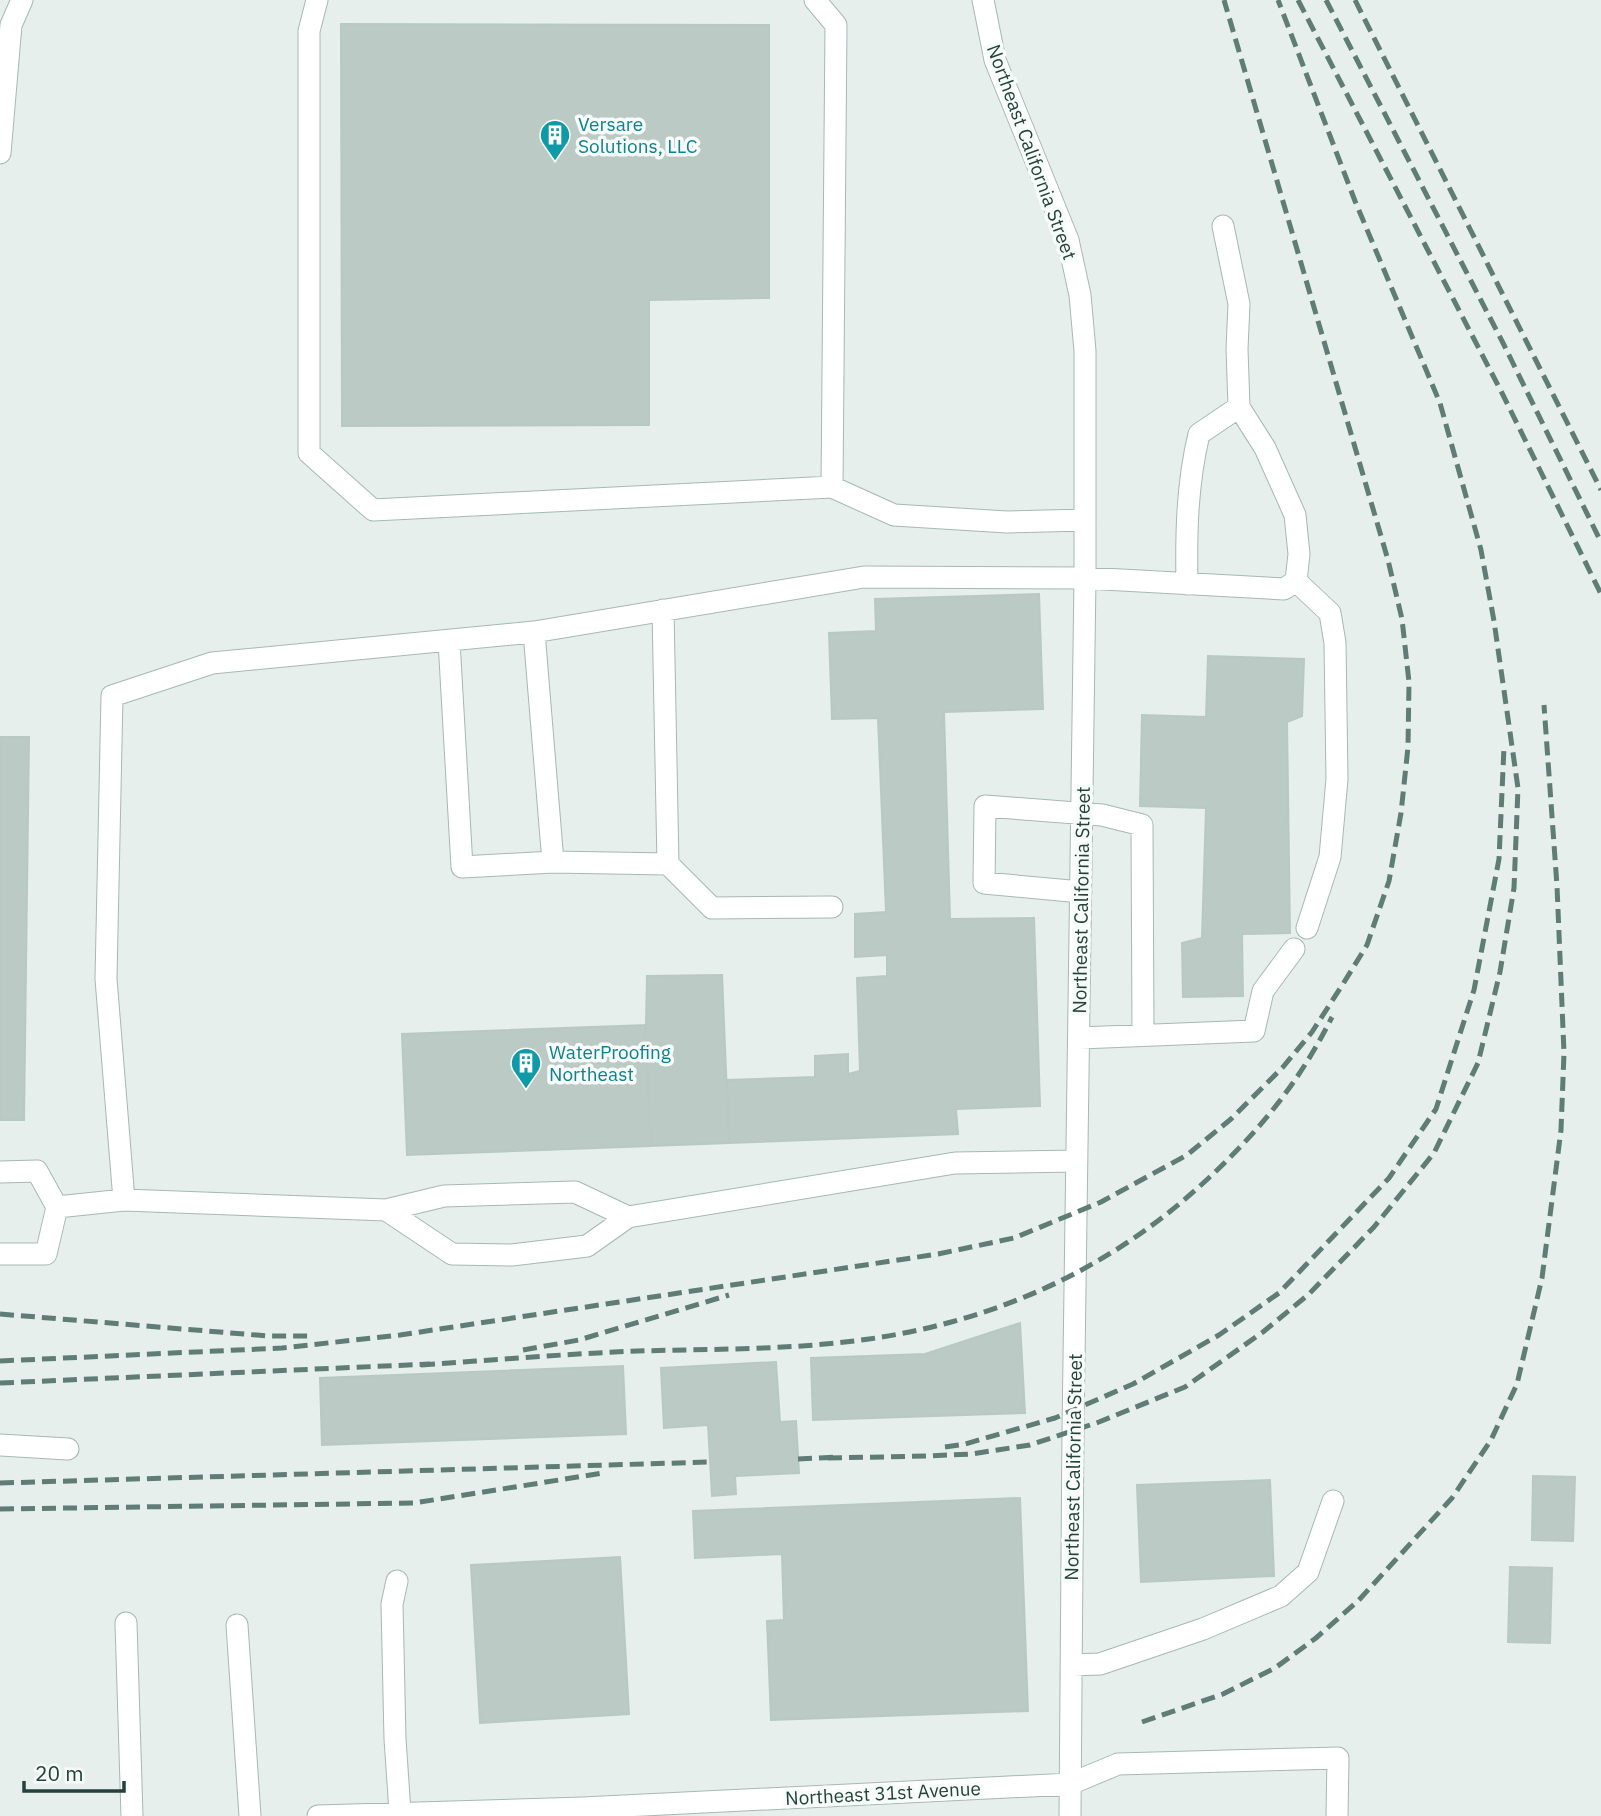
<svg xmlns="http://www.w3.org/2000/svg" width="1601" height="1816" viewBox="0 0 1601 1816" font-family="'IBM Plex Sans',sans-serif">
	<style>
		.building { fill: #bbcac4; stroke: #b8c9c2; stroke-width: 2 }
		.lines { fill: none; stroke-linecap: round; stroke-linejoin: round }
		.minor-casing { stroke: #a8b8b2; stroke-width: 23 }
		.minor { stroke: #fff; stroke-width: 21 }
		.rail { stroke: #5f7d75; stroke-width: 5; stroke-dasharray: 14 7; stroke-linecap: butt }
		.labels { text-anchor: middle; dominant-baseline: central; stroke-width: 7; stroke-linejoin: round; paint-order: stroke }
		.culture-label { font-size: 19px; fill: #0d838f; stroke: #f7fbf9; text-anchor: start }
		.street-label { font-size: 19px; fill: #24423a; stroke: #f7fbf9 }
	</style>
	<rect width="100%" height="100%" fill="#e6efeb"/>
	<path class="building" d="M341 24 769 25V298L649 300V425L342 426Z
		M1039 594 1043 709 944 712 950 919 1034 918 1040 1106 956 1109 958 1134 729 1143 727 1080 815 1077V1056L848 1054V1074L860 1071 857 978 887 976V955L855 957V914L886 912 878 718 832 719 829 633 876 631 875 599Z
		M1208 656 1304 659 1302 716 1287 722 1290 933 1242 934 1243 996 1183 997 1182 943 1202 938 1206 808 1140 806 1142 715 1206 717Z
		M0 737H29L24 1120H0Z
		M722 975 729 1143 650 1146 646 1025 647 976Z
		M646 1025 650 1146 407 1155 402 1034Z
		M1020 1323 1025 1413 813 1420 811 1358 925 1354Z
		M776 1362 780 1422 796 1421 799 1473 735 1476 736 1494 712 1496 708 1425 664 1428 661 1368Z
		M623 1366 626 1434 322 1445 320 1378Z
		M1533 1476 1575 1477 1573 1541 1532 1540Z
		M1270 1480 1274 1576 1141 1582 1137 1485Z
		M1020 1498 1028 1711 771 1720 767 1621 784 1620 782 1554 695 1558 693 1511Z
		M620 1557 629 1714 480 1723 471 1565Z
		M1510 1567 1552 1568 1550 1643 1508 1642Z"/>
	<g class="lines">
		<g class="minor-casing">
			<path id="minor" d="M317 0 309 31V453L373 510 832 487 894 515 1007 522 1085 520
				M815 0 836 25 832 487
				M983 0 995 60 1068 240 1080 295 1085 351V578L1073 1431 1070 1816
				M0 153 11 25 22 0
				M1296 581 1330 613 1335 643 1337 779 1330 857 1307 928
				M1187 584C1186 533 1187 484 1199 434L1239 407
				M663 610 668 864
				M534 632 553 862 668 864 712 908 832 907
				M449 641 462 867 553 862
				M1081 892 984 883 985 806 1102 815 1142 825 1143 1035
				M1080 1038 1254 1031 1263 991 1294 949
				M1076 1161 955 1163 628 1217 575 1192 444 1196 386 1210 124 1200 106 979 112 696 212 663 534 632 864 577 1085 578 1284 589 1296 581 1299 554 1295 515 1265 448 1239 407 1237 349 1239 304 1223 226
				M0 1172 37 1171 57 1207 46 1254H0
				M57 1207 124 1200
				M386 1210 452 1254 512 1255 587 1246 628 1217
				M0 1445 68 1449
				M397 1581 392 1604 395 1739 400 1812
				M126 1623 132 1816
				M237 1625 250 1816
				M1072 1665 1100 1664 1203 1629 1281 1596 1308 1572 1333 1501
				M318 1816 583 1808 1070 1784 1118 1764 1338 1758 1337 1816"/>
		</g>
		<use href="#minor" class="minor"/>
		<path class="rail" d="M1298 0 1502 393 1601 594
			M1326 0 1503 343 1601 542
			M1355 0 1601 490
			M0 1314 268 1336H313
			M523 1350 579 1340 729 1295
			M0 1361 282 1348 400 1335 938 1254 1014 1238 1101 1202 1187 1155 1231 1119 1283 1067 1312 1032 1343 984 1367 945 1389 881 1401 813 1408 747 1409 682 1402 619 1388 560 1224 0
			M421 1365C493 1360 565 1354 637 1351 714 1349 793 1350 869 1339 994 1321 1106 1271 1200 1186 1256 1135 1298 1085 1332 1017
			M0 1383 430 1364
			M945 1447 965 1444 1055 1418 1133 1384 1219 1335 1279 1293 1389 1178 1436 1109 1474 990 1499 859 1504 747
			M828 1458 928 1456 971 1454 1030 1445 1099 1422 1185 1387 1263 1332 1309 1294 1374 1227 1434 1153 1478 1063 1500 972 1514 888 1518 788 1494 621 1481 550 1440 403 1355 201 1278 0
			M798 1459 837 1457
			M0 1483 710 1462
			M0 1509 414 1503 603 1473
			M1142 1722 1223 1694 1275 1668 1316 1638 1358 1601 1452 1498 1491 1440 1517 1384 1542 1278 1561 1130 1564 1053 1557 886 1544 705"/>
	</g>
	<defs>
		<g id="building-pin" transform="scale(1.575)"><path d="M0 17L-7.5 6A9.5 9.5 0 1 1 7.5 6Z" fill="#0f9aa8" stroke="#f7fbf9"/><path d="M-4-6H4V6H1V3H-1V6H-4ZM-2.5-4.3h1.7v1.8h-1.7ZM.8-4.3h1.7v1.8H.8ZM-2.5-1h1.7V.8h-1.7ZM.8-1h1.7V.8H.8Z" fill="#fff"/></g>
	</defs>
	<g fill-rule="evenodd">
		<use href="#building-pin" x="555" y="135"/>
		<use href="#building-pin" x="526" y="1063"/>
	</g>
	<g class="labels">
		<g class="culture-label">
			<text x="578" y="124">Versare<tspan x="578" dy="22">Solutions, LLC</tspan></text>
			<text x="549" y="1052">WaterProofing<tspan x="549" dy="22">Northeast</tspan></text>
		</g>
		<g class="street-label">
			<text transform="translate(1032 152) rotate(70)">Northeast California Street</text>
			<text transform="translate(1081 900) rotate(-89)">Northeast California Street</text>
			<text transform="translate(1073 1467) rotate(-89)">Northeast California Street</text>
			<text transform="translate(883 1793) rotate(-3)">Northeast 31st Avenue</text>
		</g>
	</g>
	<path d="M24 1781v10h100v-10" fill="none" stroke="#24423a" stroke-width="3.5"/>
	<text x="35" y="1781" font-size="21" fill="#24423a" stroke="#f7fbf9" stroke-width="5" paint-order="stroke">20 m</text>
</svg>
